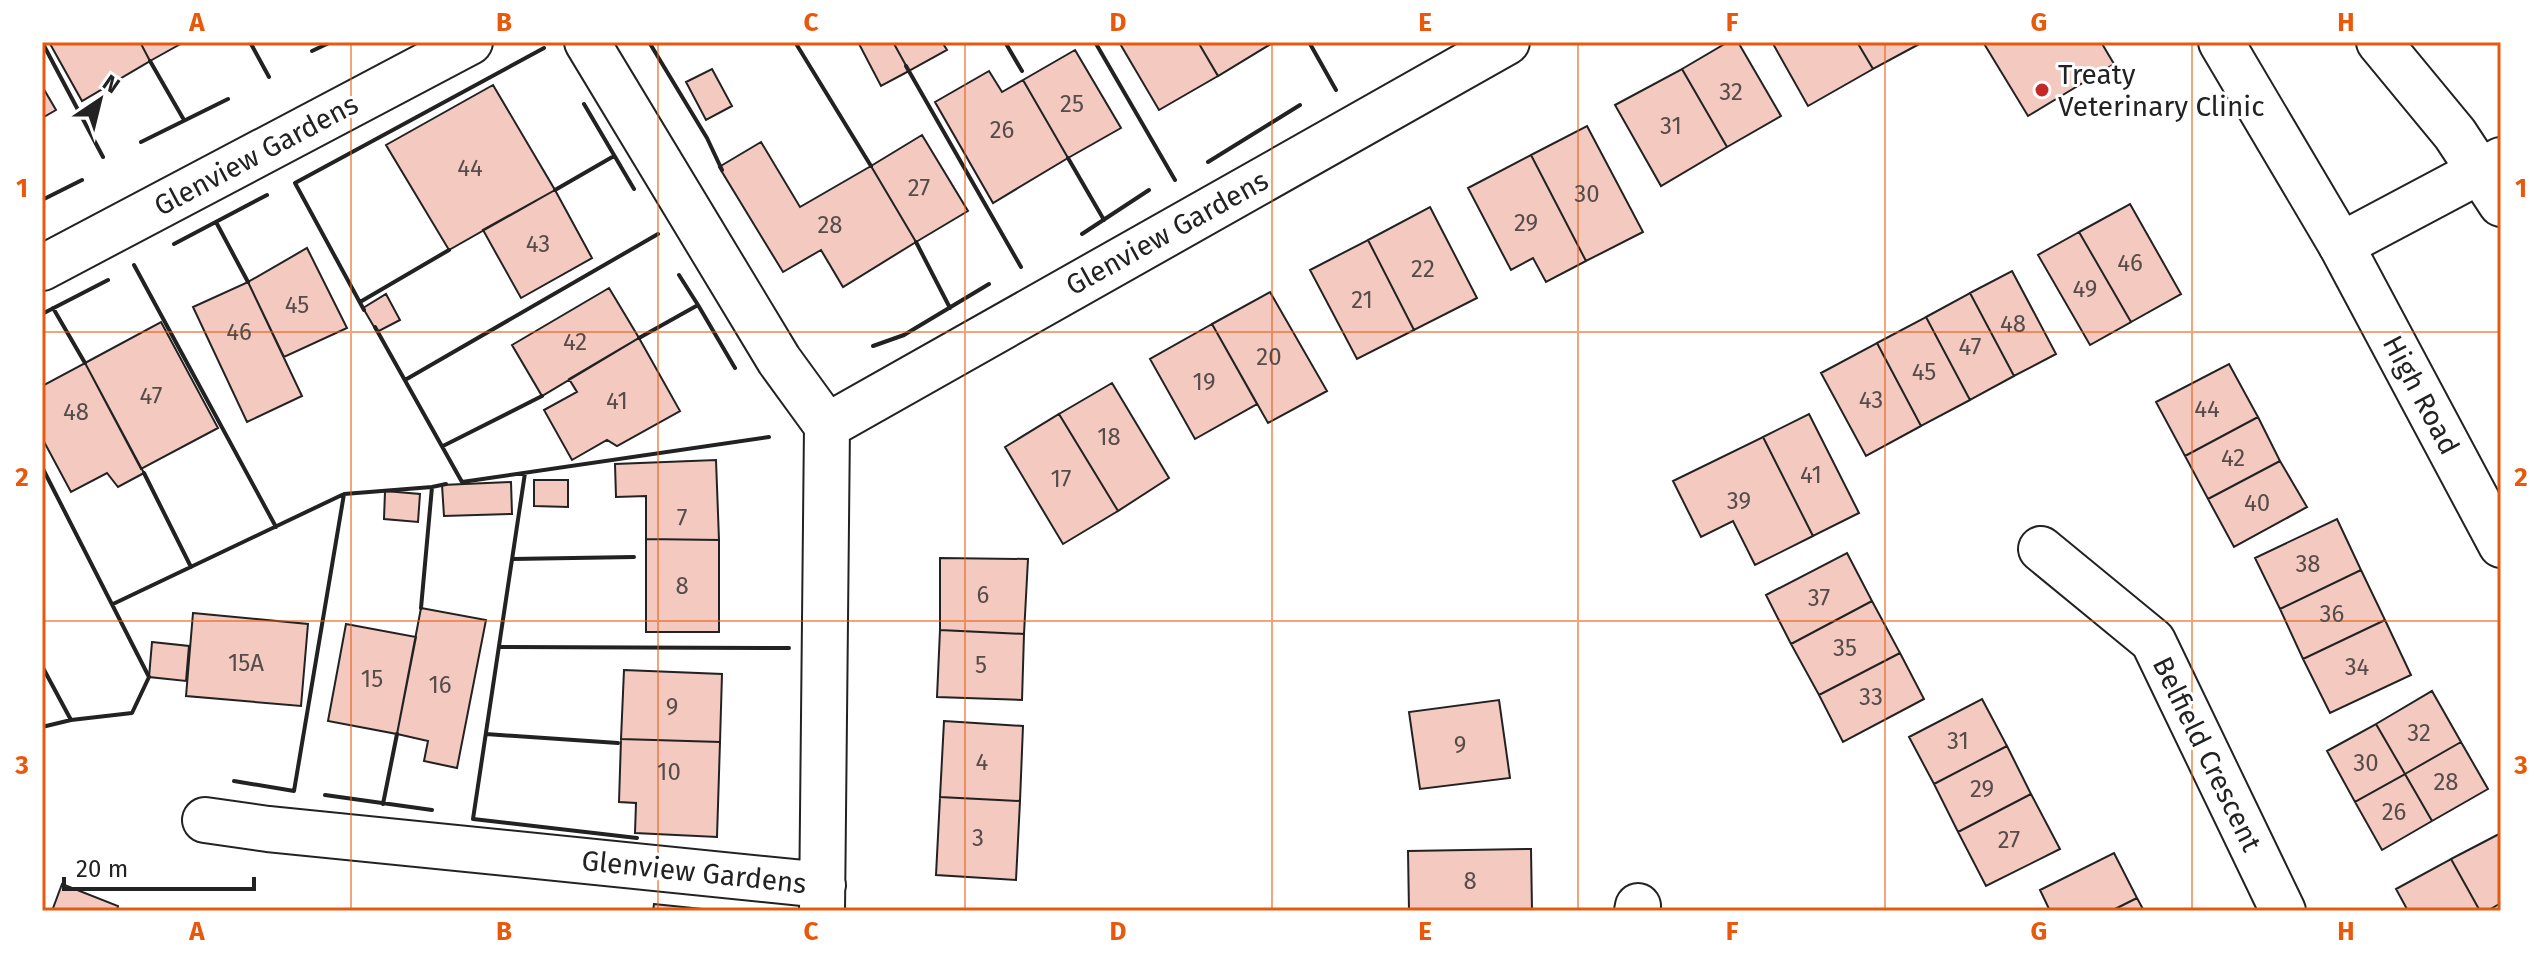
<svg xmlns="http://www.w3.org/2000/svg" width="2543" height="953" viewBox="0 0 2543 953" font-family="'Fira Sans',sans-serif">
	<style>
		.building { fill: #f3c9c0; stroke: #222; stroke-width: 2 }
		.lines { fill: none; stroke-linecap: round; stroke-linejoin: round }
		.minor-casing { stroke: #222; stroke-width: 48 }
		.secondary-casing { stroke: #222; stroke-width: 48 }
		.minor { stroke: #fff; stroke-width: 44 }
		.secondary { stroke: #fff; stroke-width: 44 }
		.wall { stroke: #222; stroke-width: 4 }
		.grid { fill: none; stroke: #e8590c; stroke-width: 2; stroke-opacity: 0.55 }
		.poi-dot { fill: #c62828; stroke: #fff; stroke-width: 3 }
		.labels { text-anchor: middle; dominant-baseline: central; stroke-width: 6; stroke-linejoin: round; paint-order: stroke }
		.number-label { font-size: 24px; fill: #564c4a }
		.poi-label { font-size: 28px; fill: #222; stroke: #fff; text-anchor: start }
		.street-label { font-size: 28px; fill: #222; stroke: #fff }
		.neatline { fill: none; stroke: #e8590c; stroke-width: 3 }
		.grid-label { font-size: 26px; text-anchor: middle; font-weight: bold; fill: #e8590c }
	</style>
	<rect width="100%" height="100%" fill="#fff"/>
	<path class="building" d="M49 42H140L150 61 82 101Z
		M140 42H184L150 61Z
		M858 42H893L909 71 881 86Z
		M893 42H942L947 50 909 71Z
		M1119 42H1198L1218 76 1159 110Z
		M1198 42H1274L1218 76Z
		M1728 42H1738L1781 116 1727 147 1682 69Z
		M1772 42H1857L1873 69 1808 106Z
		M1857 42H1923L1873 69Z
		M1983 42H2101L2114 64 2028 116Z
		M1075 50 1121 128 1068 158 1023 80Z
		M712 69 732 106 706 120 686 82Z
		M1682 69 1727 147 1661 186 1615 105Z
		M989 71 1002 92 1023 80 1068 158 993 203 935 102Z
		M493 85 555 190 449 250 386 145Z
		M42 86 56 110 42 118Z
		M1587 126 1643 232 1586 261 1531 155Z
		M922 135 968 211 916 242 871 166Z
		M761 142 800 207 871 166 916 242 843 287 821 250 783 272 719 167Z
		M1531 155 1586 261 1546 282 1533 258 1511 270 1468 188Z
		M555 190 592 258 521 298 483 230Z
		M2130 204 2181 294 2131 322 2079 232Z
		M1430 207 1477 298 1414 330 1368 240Z
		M2079 232 2131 322 2090 345 2038 255Z
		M1368 240 1414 330 1357 359 1310 270Z
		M307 248 347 328 284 357 248 282Z
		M2012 271 2056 354 2014 376 1970 293Z
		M248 282 302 396 247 422 193 307Z
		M609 288 639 338 542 396 512 345Z
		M1270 292 1327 391 1268 423 1212 324Z
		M1970 293 2014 376 1970 400 1926 317Z
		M386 294 400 320 377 332 363 308Z
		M1926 317 1970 400 1921 426 1877 343Z
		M161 322 218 428 141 469 85 363Z
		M1212 324 1257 404 1195 439 1150 359Z
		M639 338 680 411 617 446 607 440 572 460 544 410 577 392 569 379Z
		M1877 343 1921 426 1866 456 1821 373Z
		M85 363 144 473 118 487 107 473 71 492 42 438V386Z
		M2229 364 2258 417 2185 456 2156 402Z
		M1112 383 1169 478 1118 511 1059 414Z
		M1059 414 1118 511 1063 544 1005 447Z
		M1809 414 1859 513 1813 536 1763 437Z
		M2258 417 2280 461 2208 499 2185 456Z
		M1763 437 1813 536 1755 565 1733 521 1701 537 1673 481Z
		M716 460 719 540 646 539V496L616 497 615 464Z
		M2280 461 2307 507 2234 547 2208 499Z
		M534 480H568V507L534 506Z
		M511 482 512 514 444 516 442 485Z
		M385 491 420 494 418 522 384 519Z
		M2337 519 2361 570 2280 609 2255 558Z
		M646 539 719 540V632H646Z
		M1847 553 1872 601 1791 644 1766 595Z
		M940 558 1028 559 1024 634 940 630Z
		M2361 570 2385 620 2303 659 2280 609Z
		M1872 601 1900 653 1819 695 1791 644Z
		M421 608 486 620 457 768 424 761 428 741 397 734Z
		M193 613 308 624 301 706 186 696Z
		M2385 620 2411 675 2330 713 2303 659Z
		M346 624 416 637 397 734 328 721Z
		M940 630 1024 634 1022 700 937 697Z
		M152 642 189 646 186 681 149 677Z
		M1900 653 1924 699 1843 742 1819 695Z
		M624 670 722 674 720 742 621 739Z
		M2432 691 2461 742 2405 774 2376 724Z
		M1982 699 2007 746 1934 784 1909 737Z
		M1499 700 1510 778 1420 789 1409 712Z
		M944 721 1023 726 1020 801 940 797Z
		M2376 724 2405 774 2355 802 2327 751Z
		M621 739 720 742 717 837 635 833 636 803 619 802Z
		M2461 742 2488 789 2432 821 2405 774Z
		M2007 746 2031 794 1958 832 1934 784Z
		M2405 774 2432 821 2382 850 2355 802Z
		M2031 794 2060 849 1986 886 1958 832Z
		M940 797 1020 801 1016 880 936 875Z
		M2501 833V903L2487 911H2480L2451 859Z
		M1531 849 1532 911H1409L1408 851Z
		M2114 853 2137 898 2111 911H2050L2040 890Z
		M2451 859 2480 911H2408L2396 889Z
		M62 884 118 906 117 911H52Z
		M2137 898 2144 911H2111Z
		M654 904 722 911H653Z"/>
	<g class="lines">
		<g class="minor-casing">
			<path id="minor" d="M587 42 779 360 827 426 822 911
				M2379 42 2455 134 2501 204
				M2341 245 2501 160
				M42 268 470 42
				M827 426 1507 42
				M2041 549 2153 641 2283 911
				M205 820 268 829 823 885
				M1637 911 1638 906"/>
		</g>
		<g class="secondary-casing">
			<path id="secondary" d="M2221 42 2341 245 2501 545"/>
		</g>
		<use href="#minor" class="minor"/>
		<use href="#secondary" class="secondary"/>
		<path class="wall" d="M42 42 103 157
			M250 42 269 77
			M649 42 707 138 722 170
			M795 42 871 166
			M1005 42 1022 71
			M1095 42 1175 180
			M1309 42 1336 90
			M312 51 331 42
			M150 61 184 120
			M906 66 1021 267
			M584 104 634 189
			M141 142 228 99
			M1068 158 1104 220
			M1208 162 1300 105
			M555 190 614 156
			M42 200 82 180
			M216 222 248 282
			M1082 234 1149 190
			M916 242 950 308
			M174 244 267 195
			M134 265 276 527
			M360 302 449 250
			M698 305 735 368
			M53 308 85 363
			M364 310 295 183 544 48
			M42 314 108 280
			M375 327 462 482 769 437
			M639 338 698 305 679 275
			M873 346 904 335 989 284
			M405 380 658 234
			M443 446 542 396
			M42 467 149 677 132 713 71 720 42 666
			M144 473 191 567
			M525 473 473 819 637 838
			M512 559 634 557
			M113 604 344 494 432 487
			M421 608 432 487 446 484
			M499 647 789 648
			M42 727 71 720
			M486 734 618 743
			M234 781 294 791 344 494
			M325 795 432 810
			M383 804 397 734"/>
	</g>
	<path class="grid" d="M351 42V911M658 42V911M965 42V911M1272 42V911M1578 42V911M1885 42V911M2192 42V911M42 332H2501M42 621H2501"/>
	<circle class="poi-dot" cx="2042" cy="90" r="8"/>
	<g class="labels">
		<g class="number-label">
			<text x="1731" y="92">32</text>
			<text x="1072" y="104">25</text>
			<text x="1671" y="126">31</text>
			<text x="1002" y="130">26</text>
			<text x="470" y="168">44</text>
			<text x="919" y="188">27</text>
			<text x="1587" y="194">30</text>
			<text x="1526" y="223">29</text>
			<text x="830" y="225">28</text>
			<text x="538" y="244">43</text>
			<text x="2130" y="263">46</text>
			<text x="1423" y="269">22</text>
			<text x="2085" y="289">49</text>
			<text x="1362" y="300">21</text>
			<text x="297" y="305">45</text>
			<text x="2013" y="324">48</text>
			<text x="239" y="332">46</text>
			<text x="575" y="342">42</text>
			<text x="1970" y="347">47</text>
			<text x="1269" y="357">20</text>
			<text x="1924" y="372">45</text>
			<text x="1204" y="382">19</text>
			<text x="151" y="396">47</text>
			<text x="1871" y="400">43</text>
			<text x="617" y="401">41</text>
			<text x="2207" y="409">44</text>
			<text x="76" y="412">48</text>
			<text x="1109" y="437">18</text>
			<text x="2233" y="458">42</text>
			<text x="1811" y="475">41</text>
			<text x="1061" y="479">17</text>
			<text x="1739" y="501">39</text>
			<text x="2257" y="503">40</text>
			<text x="682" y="518">7</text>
			<text x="2308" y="564">38</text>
			<text x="682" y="586">8</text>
			<text x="983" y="595">6</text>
			<text x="1819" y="598">37</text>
			<text x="2332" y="614">36</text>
			<text x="1845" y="648">35</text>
			<text x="246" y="663">15A</text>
			<text x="981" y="665">5</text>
			<text x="2357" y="667">34</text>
			<text x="372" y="679">15</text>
			<text x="440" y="685">16</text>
			<text x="1871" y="697">33</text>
			<text x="672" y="707">9</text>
			<text x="2419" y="733">32</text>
			<text x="1958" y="741">31</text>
			<text x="1460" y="745">9</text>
			<text x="982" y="762">4</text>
			<text x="2366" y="763">30</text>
			<text x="669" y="772">10</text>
			<text x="2446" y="782">28</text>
			<text x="1982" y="789">29</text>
			<text x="2394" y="812">26</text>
			<text x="978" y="838">3</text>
			<text x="2009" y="840">27</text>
			<text x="1470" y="881">8</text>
		</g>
		<g class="poi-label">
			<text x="2058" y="74">Treaty<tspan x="2058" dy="32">Veterinary Clinic</tspan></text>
		</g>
		<g class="street-label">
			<text transform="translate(256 155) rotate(-28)">Glenview Gardens</text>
			<text transform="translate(1167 233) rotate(-29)">Glenview Gardens</text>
			<text transform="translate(2421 395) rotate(62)">High Road</text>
			<text transform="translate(2207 754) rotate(64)">Belfield Crescent</text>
			<text transform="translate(694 872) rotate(6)">Glenview Gardens</text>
		</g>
	</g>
	<rect width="2543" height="953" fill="none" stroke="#ffffff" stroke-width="88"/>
	<g transform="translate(100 100) rotate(35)" stroke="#ffffff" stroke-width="6" paint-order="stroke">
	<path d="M0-6L14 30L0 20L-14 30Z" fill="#222222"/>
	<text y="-12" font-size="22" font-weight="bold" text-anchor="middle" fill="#222222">N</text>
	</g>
	<path d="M64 877v12h190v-12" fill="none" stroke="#222222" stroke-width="4"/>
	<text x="76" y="877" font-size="24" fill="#222222" stroke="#ffffff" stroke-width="6" paint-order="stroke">20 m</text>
	<rect x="44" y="44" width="2455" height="865" class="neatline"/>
	<g class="grid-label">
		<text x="197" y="31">A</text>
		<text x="504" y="31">B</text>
		<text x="811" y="31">C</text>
		<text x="1118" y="31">D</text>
		<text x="1425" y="31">E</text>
		<text x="1732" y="31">F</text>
		<text x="2039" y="31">G</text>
		<text x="2346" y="31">H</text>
		<text x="22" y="197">1</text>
		<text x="2521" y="197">1</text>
		<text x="22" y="486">2</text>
		<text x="2521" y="486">2</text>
		<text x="22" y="774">3</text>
		<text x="2521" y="774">3</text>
		<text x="197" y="940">A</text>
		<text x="504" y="940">B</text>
		<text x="811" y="940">C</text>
		<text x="1118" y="940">D</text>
		<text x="1425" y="940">E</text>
		<text x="1732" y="940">F</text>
		<text x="2039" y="940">G</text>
		<text x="2346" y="940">H</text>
	</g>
</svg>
